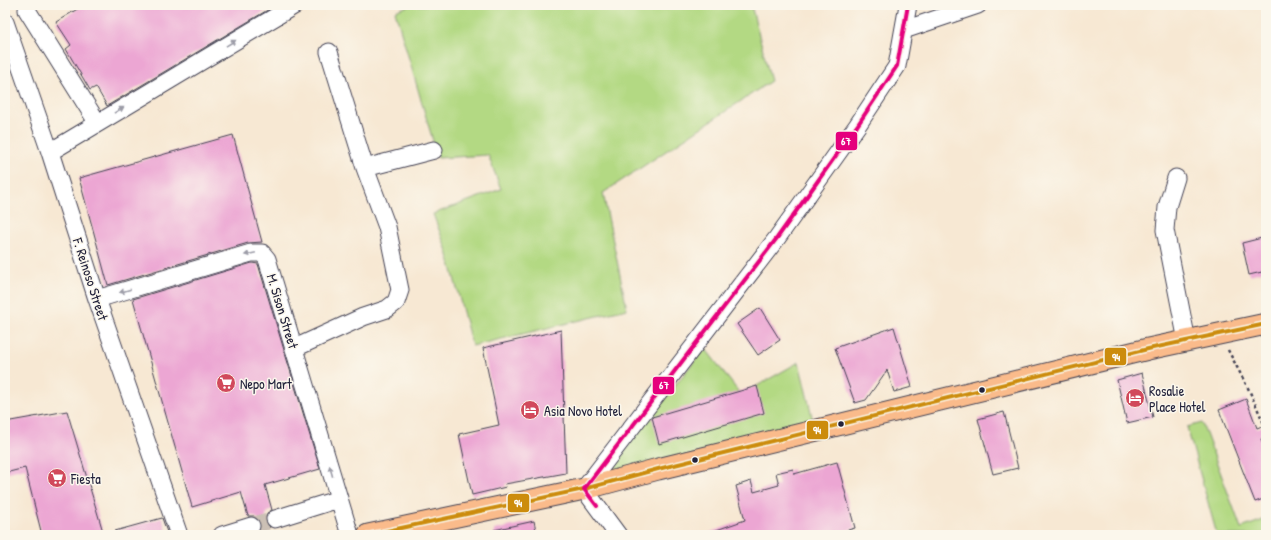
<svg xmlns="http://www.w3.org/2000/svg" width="1271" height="540" viewBox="0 0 1271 540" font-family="'Patrick Hand',sans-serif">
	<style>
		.green { fill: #b3d983; stroke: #6a7e5f }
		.building { fill: #eca6d3 }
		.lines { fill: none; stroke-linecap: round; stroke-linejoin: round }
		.minor-tunnel { stroke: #ccc0b5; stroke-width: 17; stroke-dasharray: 17 8; stroke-linecap: butt }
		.minor-casing { stroke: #424052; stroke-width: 19 }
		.major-casing { stroke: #424052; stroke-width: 23 }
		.path { stroke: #424052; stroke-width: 2.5; stroke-dasharray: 3 3; stroke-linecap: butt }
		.minor { stroke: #fff; stroke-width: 17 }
		.major { stroke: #fabb8b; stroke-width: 21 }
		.bus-1-casing { stroke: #fbf7ec; stroke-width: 7 }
		.bus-2-casing { stroke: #fbf7ec; stroke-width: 7 }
		.bus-1 { stroke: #cc8c0c; stroke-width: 4 }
		.bus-2 { stroke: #e5007d; stroke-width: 4 }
		.oneway { fill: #9c9ca7 }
		.bus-dot { fill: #22223b; stroke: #fbf7ec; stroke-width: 1.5 }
		.labels { text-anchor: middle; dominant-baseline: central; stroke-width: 3; stroke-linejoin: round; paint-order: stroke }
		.street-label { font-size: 14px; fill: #22223b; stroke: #fbf7ec }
		.poi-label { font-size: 14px; fill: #22223b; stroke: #fbf7ec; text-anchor: start }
		.line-badge { stroke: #fbf7ec; stroke-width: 1.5 }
		.badge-label { font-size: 11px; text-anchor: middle; font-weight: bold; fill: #fff }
	</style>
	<rect width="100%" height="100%" fill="#fbf7ec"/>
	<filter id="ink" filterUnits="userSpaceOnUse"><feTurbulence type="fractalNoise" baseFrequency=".025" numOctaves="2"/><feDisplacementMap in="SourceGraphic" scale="8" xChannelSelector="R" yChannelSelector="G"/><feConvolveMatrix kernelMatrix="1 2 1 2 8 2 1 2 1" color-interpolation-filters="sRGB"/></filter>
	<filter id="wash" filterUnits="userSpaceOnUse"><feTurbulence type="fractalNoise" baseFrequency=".012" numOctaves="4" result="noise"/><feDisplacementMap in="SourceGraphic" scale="16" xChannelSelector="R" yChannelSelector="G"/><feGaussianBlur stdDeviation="0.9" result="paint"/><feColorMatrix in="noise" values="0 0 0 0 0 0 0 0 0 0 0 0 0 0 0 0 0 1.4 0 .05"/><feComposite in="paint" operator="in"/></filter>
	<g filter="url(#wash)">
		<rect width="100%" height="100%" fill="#f7e8d3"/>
		<path class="green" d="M411 5H751L771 81 603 193 627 309 472 346 447 251 433 214 501 189 488 155 438 158 395 11Z
			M705 348 741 395 799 362 814 425 608 476 639 430Z
			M1202 423 1241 528 1266 519V535H1217L1187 427Z"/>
		<g id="blocks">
			<path class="building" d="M84 5H276L107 106 96 87 90 90 66 49 71 45 56 22Z
				M233 135 262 242 248 243 108 285 79 178Z
				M1266 237V271L1249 275 1242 243Z
				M252 263 258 264 320 469 265 485 272 510 267 513 265 522 270 527 260 530 261 523 258 519 254 516H248L241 492 192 507 133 299Z
				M760 308 780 340 758 355 737 324Z
				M894 327 912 387 894 392 887 370 866 400 855 403 835 348Z
				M561 330 566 473 505 484 506 487 472 495 459 434 499 425 483 348Z
				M1142 373 1153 417 1127 423 1117 380Z
				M757 386 764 413 659 444 652 417Z
				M1246 399 1257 428 1262 426 1266 436 1261 439 1266 451V498L1255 502 1219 410Z
				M67 411 104 535H42L25 468 5 473V422Z
				M1004 412 1018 468 993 474 978 419Z
				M837 462 855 528 830 535H709L708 533 745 520 736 486 751 481 754 492 779 485 776 473 793 469 794 474Z
				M162 518 168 535H116L115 531Z
				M534 521 537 535H494V530Z"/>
		</g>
	</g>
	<g filter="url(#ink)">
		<use href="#blocks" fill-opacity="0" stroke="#424052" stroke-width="1"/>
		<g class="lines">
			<path class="minor-tunnel" d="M251 526 275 519"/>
			<g class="minor-casing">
				<path id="minor" d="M27 10 97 122
					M5 22 50 152 97 299 179 535
					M904 30 978 5
					M50 152 295 5
					M365 168 434 150
					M1176 178 1167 207 1165 230 1187 341
					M97 299 251 253H262L267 259 350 535
					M295 348 363 317 387 309 396 302 400 290 387 227 365 168 329 52
					M275 519 339 499
					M222 535 251 526
					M618 535 584 489 777 238 857 126 897 66 908 5"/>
			</g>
			<g class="major-casing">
				<path id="major" d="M368 535 584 489 658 469 1148 349 1266 324"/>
			</g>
			<path class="path" d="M1228 350 1249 390 1266 428"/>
			<use href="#minor" class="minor"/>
			<use href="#major" class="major"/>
			<g class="bus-1-casing">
				<path id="bus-1" d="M368 535 584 489 658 469 1148 349 1266 324"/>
			</g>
			<g class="bus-2-casing">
				<path id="bus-2" d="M597 506 584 489 777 238 857 126 897 66 908 5"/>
			</g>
			<use href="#bus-1" class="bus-1"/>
			<use href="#bus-2" class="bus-2"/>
		</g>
		<defs><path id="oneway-solid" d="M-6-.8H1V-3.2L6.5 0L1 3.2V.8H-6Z"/></defs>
		<g class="oneway">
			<use href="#oneway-solid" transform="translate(231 43) rotate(-31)"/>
			<use href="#oneway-solid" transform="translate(119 110) rotate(-31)"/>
			<use href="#oneway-solid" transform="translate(250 254) rotate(168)"/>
			<use href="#oneway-solid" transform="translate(125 291) rotate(164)"/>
			<use href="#oneway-solid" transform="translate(331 471) rotate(-106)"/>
		</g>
	</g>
	<defs>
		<g id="supermarket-disc" transform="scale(1)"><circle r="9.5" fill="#d1495b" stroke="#fbf7ec"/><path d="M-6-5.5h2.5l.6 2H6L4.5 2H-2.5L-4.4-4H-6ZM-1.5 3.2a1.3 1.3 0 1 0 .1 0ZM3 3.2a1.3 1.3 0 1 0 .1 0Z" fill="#fff"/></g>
		<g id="hotel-disc" transform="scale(1)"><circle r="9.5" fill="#d1495b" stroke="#fbf7ec"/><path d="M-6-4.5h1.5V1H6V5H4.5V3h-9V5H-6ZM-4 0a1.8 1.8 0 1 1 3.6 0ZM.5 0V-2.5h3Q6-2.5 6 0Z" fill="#fff"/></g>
	</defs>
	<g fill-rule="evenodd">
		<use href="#supermarket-disc" x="226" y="383"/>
		<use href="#hotel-disc" x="1135" y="398"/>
		<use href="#hotel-disc" x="530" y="410"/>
		<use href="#supermarket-disc" x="57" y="478"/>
	</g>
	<g class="bus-dot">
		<circle cx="982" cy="390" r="3.5"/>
		<circle cx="841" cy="424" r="3.5"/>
		<circle cx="695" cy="460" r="3.5"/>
	</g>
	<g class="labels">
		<g class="street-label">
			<text transform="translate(91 279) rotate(72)">F. Reinoso Street</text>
			<text transform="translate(283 311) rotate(73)">M. Sison Street</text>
		</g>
		<g class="poi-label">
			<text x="240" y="383">Nepo Mart</text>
			<text x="1149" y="390">Rosalie<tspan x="1149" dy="16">Place Hotel</tspan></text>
			<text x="544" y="410">Asia Novo Hotel</text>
			<text x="71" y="478">Fiesta</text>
		</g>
	</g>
	<g class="line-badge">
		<rect x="835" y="131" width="23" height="20" rx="4" fill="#e5007d"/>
		<rect x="1104" y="347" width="23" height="19" rx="4" fill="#cc8c0c"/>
		<rect x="652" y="376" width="23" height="19" rx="4" fill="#e5007d"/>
		<rect x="806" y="420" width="23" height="20" rx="4" fill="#cc8c0c"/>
		<rect x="507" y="493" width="23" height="20" rx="4" fill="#cc8c0c"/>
	</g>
	<g class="badge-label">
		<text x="846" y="145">67</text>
		<text x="1116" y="361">94</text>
		<text x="664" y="389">67</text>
		<text x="817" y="434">94</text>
		<text x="518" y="507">94</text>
	</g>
	<rect width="1271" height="540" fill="none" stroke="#fbf7ec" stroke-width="20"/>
</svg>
